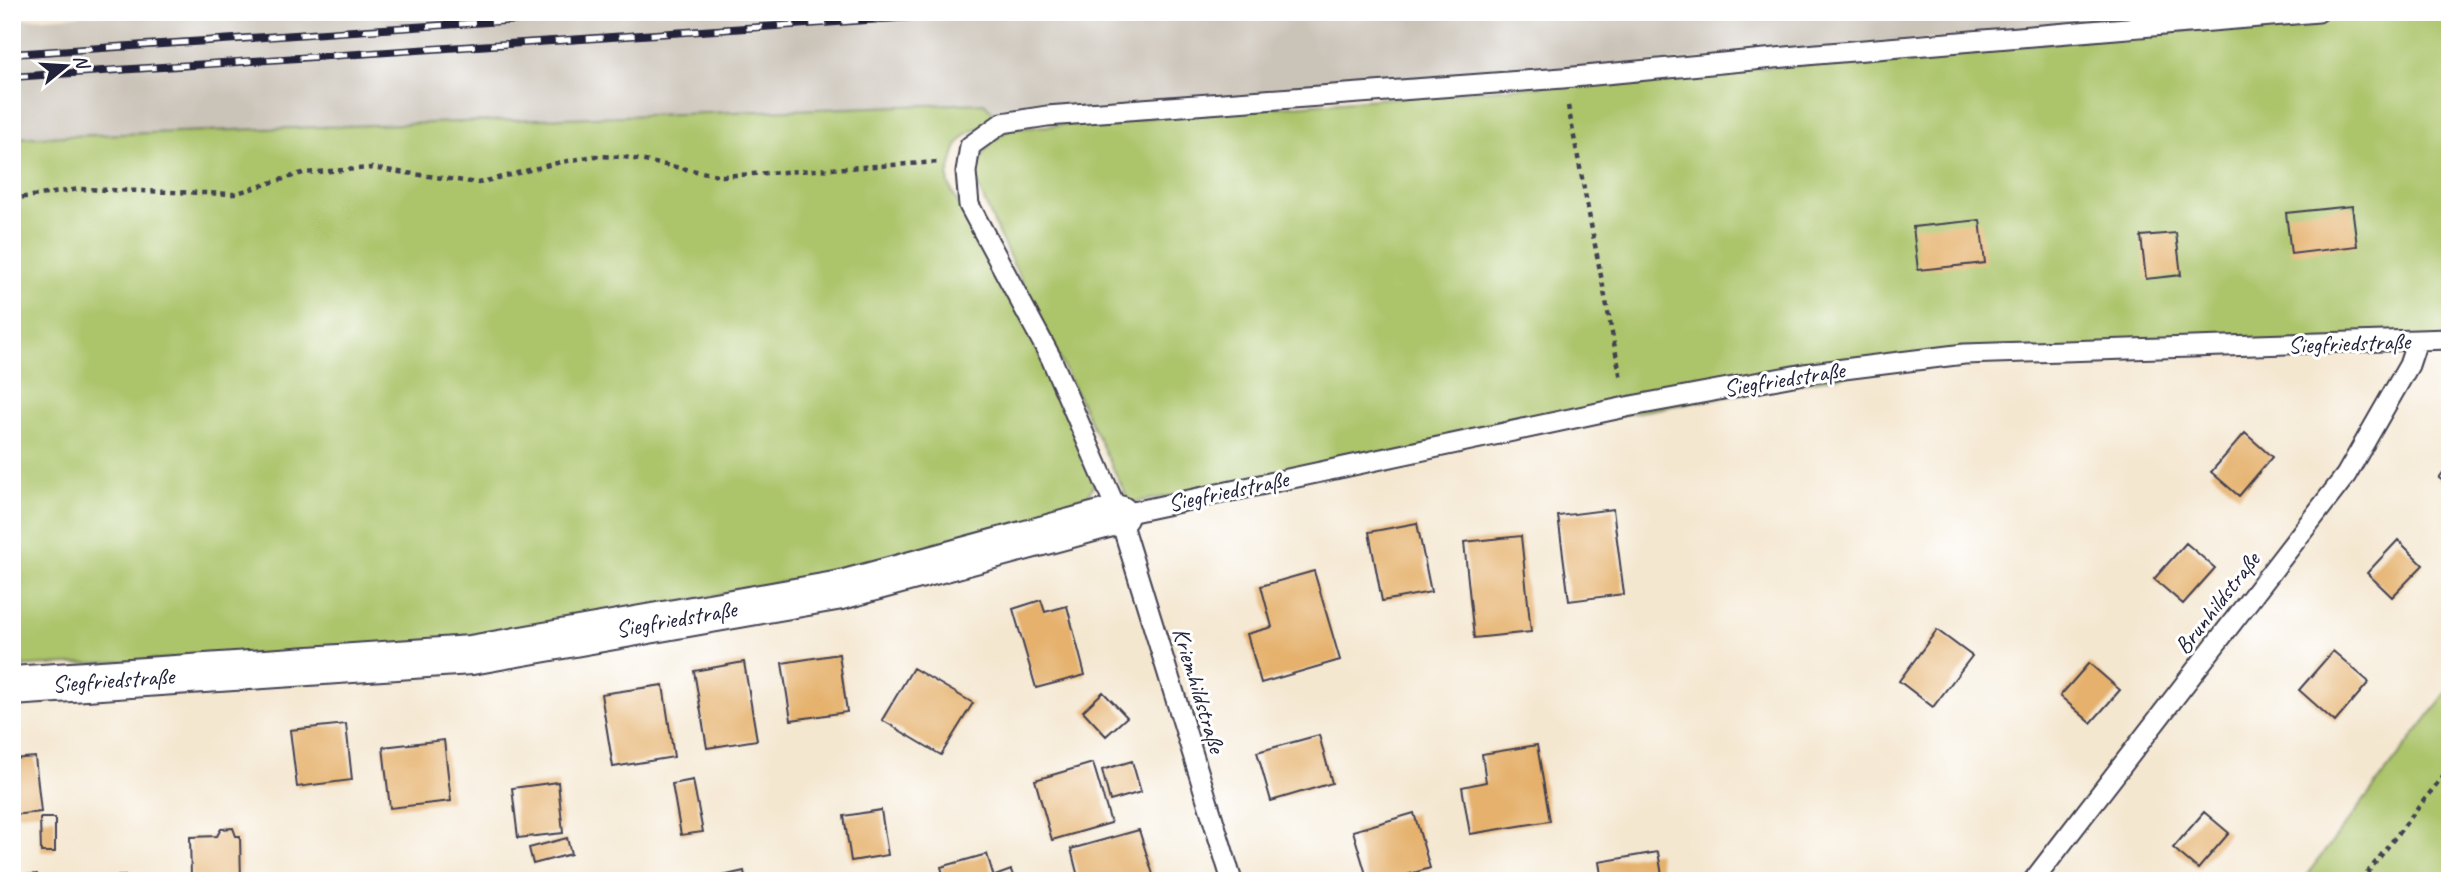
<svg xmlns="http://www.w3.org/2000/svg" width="2462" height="893" viewBox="0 0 2462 893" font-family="Caveat,sans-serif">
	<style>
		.industrial { fill: #cac3b8 }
		.green { fill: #acc46a; stroke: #677352; stroke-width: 2 }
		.building { fill: #e5b16c }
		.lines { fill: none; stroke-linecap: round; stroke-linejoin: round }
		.service-casing { stroke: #424051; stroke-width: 23 }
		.minor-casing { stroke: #424051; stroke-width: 42 }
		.path { stroke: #424051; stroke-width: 4.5; stroke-dasharray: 5 5; stroke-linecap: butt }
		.service { stroke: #fff; stroke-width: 19 }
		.minor { stroke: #fff; stroke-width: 38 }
		.rail-casing { stroke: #22223b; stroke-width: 8 }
		.rail { stroke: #fff; stroke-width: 5; stroke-dasharray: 16; stroke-linecap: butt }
		.labels { text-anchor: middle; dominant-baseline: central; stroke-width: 6; stroke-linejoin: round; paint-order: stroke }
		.street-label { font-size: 24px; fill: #22223b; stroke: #fff }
	</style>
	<rect width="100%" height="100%" fill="#fff"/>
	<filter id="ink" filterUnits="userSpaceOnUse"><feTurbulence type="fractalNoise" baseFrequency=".0143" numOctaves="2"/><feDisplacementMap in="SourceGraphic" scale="14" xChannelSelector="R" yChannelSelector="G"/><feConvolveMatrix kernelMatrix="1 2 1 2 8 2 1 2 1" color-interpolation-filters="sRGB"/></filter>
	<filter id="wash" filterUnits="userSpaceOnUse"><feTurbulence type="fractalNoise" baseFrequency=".00686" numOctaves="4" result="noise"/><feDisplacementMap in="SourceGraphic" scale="28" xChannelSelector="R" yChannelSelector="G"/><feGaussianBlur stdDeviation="1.57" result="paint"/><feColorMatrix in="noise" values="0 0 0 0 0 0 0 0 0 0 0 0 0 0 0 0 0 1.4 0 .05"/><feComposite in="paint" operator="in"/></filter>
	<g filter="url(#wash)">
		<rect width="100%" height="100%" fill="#f4e7d0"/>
		<path class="industrial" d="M136 12H2250L999 119 983 103 12 138V20Z"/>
		<path class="green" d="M2391 12H2450V344L1964 354 1130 503 999 235 974 177C982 152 988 143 1010 129L1819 63Z
			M984 103 999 119C973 131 958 131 952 162 951 167 948 173 948 178 949 196 975 226 984 242 1028 320 1063 402 1094 484L1079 513 844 570 468 644 12 667V138Z
			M2450 689V881H2302Z"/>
		<g id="blocks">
			<path class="building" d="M2352 206 2357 246 2291 254 2286 213Z
				M1980 220 1985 263 1918 270 1913 227Z
				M2176 233 2181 275 2146 279 2141 236Z
				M2245 433 2272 457 2239 496 2211 472Z
				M2450 463V486L2439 478Z
				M1613 509 1624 594 1569 601 1558 516Z
				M1417 523 1431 592 1382 601 1369 532Z
				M1521 536 1531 632 1474 638 1464 542Z
				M2398 540 2423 565 2392 597 2367 573Z
				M2186 543 2215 568 2183 604 2154 579Z
				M1314 571 1340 660 1261 683 1247 634 1272 627 1261 586Z
				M1041 600 1045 612 1067 606 1085 675 1036 688 1013 609Z
				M1937 630 1972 656 1933 707 1899 681Z
				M2333 651 2369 682 2335 722 2299 690Z
				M839 654 847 712 791 720 782 663Z
				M744 662 757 740 707 748 694 671Z
				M2089 663 2120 690 2091 723 2060 696Z
				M913 668 973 703 941 755 882 720Z
				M663 685 674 757 613 767 601 694Z
				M1103 692 1127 717 1106 736 1083 711Z
				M346 724 352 780 297 787 290 730Z
				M1319 735 1332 783 1271 801 1257 752Z
				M444 740 451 801 390 808 383 747Z
				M1537 745 1550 821 1470 834 1462 787 1486 782 1482 754Z
				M35 757 41 812 12 815V759Z
				M1132 761 1141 792 1110 801 1102 770Z
				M1093 763 1111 823 1052 840 1035 780Z
				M693 780 703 832 681 835 672 784Z
				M558 782 563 833 518 838 512 788Z
				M881 810 888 855 851 861 844 816Z
				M2204 812 2229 833 2198 869 2173 848Z
				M1414 813 1430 868 1387 881H1368L1353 831Z
				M40 818H55V852H41Z
				M233 828 236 836H240L241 881H200V877H191L190 837 217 836 221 829Z
				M1139 830 1155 881H1079L1071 849Z
				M567 838 571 854 533 864 529 848Z
				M1658 852 1663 881H1602L1599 862Z
				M987 854 995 881H945L941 867Z
				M1011 870 1015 881H996L995 876Z
				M744 871 746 881H723L722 876Z
				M37 874 38 881H12V876Z
				M125 876V881H88V878Z"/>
		</g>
	</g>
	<g filter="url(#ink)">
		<use href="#blocks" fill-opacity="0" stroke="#424051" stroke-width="2"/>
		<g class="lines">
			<g class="service-casing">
				<path id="service" d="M1119 515 1626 407 1804 374 1964 354 2450 339
					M1232 881 1119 515 1051 358 969 205 966 172 970 146 1002 123 1047 116 1563 78 1817 54 2318 12
					M2033 881 2346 475 2409 365 2417 341"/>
			</g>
			<g class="minor-casing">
				<path id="minor" d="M12 686 471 655 841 590 1119 515"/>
			</g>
			<path class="path" d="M1568 106 1621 379
				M12 199 80 189 234 194 303 173 371 168 478 183 557 163 594 156 624 157 722 176 939 162
				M2361 881 2450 767"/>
			<use href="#service" class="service"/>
			<use href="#minor" class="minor"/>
			<g class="rail-casing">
				<path id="rail" d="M12 54 639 12
					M12 77 987 12"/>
			</g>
			<use href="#rail" class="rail"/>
		</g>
	</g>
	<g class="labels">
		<g class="street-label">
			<text transform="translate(2349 343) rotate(-2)">Siegfriedstraße</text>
			<text transform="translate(1784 379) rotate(-9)">Siegfriedstraße</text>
			<text transform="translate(1228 491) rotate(-12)">Siegfriedstraße</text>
			<text transform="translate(2217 603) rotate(-52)">Brunhildstraße</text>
			<text transform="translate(676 619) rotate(-10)">Siegfriedstraße</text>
			<text transform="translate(113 680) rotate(-4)">Siegfriedstraße</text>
			<text transform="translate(1199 690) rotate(73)">Kriemhildstraße</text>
		</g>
	</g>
	<rect width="2462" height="893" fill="none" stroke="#fff" stroke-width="42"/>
	<g transform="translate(66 66) rotate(72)" stroke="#ffffff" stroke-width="5" paint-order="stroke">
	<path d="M0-5L12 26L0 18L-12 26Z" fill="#22223b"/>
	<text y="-10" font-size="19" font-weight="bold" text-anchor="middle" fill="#22223b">N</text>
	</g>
</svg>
